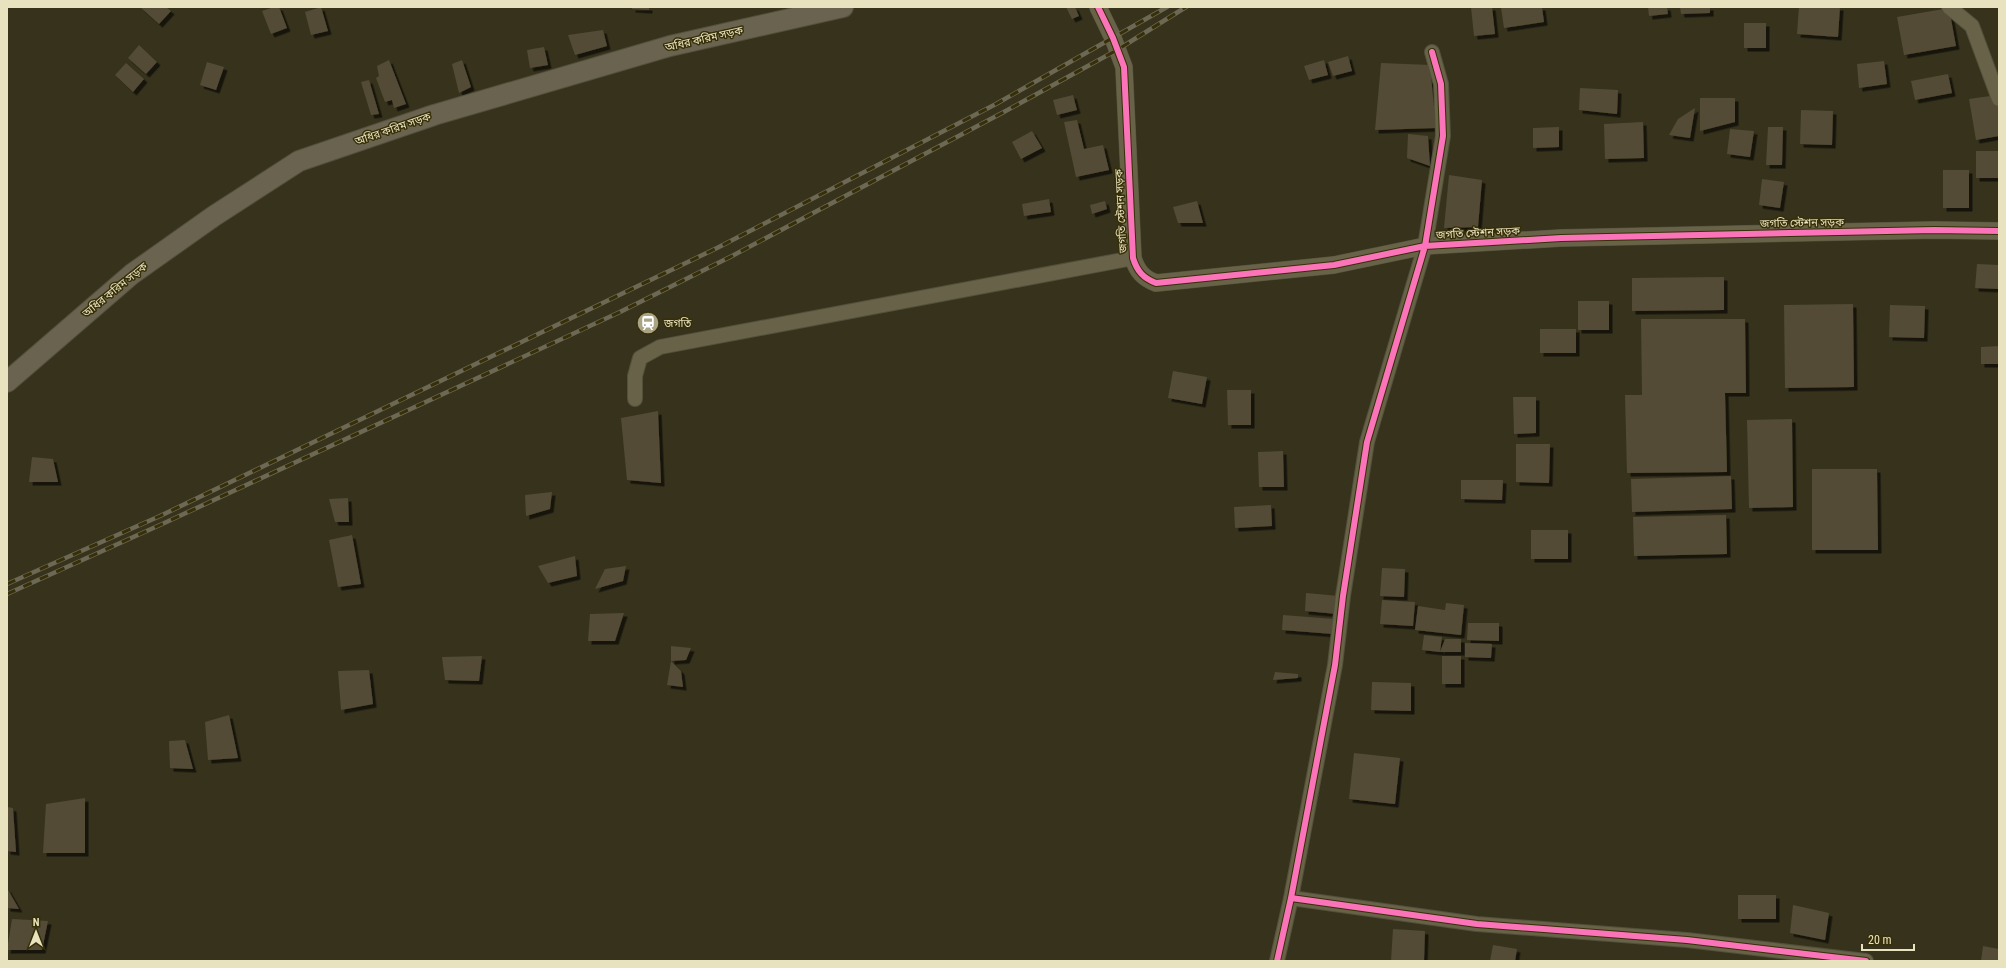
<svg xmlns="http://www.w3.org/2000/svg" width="2006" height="968" viewBox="0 0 2006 968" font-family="'Roboto Condensed','Noto Sans Bengali',sans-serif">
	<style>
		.building { fill: #524b35; filter: url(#shadow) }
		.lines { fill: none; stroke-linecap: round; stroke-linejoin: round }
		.minor-casing { stroke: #524f3b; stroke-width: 16 }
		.tertiary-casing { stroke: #524f3b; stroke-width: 18 }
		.secondary-casing { stroke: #524f3b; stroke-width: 22 }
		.minor { stroke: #676248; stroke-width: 14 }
		.tertiary { stroke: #676248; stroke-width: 17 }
		.secondary { stroke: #6a634f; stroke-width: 20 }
		.rail-casing { stroke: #6c6853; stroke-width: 4.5 }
		.rail { stroke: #362f07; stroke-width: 3; stroke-dasharray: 9; stroke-linecap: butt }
		.cycleway-casing { stroke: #362f07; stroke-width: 8 }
		.cycleway { stroke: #fb73b8; stroke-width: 6 }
		.labels { text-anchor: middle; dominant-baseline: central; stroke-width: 3; stroke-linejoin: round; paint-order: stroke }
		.street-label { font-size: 11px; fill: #e9e2bf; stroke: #362f07 }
		.poi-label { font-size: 11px; fill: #e9e2bf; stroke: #362f07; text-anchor: start }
	</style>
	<defs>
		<filter id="shadow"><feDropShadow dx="3.5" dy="3.5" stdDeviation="0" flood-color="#0009"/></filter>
	</defs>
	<rect width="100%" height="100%" fill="#36321c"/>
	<path class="building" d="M140 7H166L171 11 159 24Z
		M274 7H279L287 28 271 34 262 11Z
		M321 7 328 31 311 35 305 12Z
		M632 7H649V10L632 9Z
		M1066 7H1075L1079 16 1072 19Z
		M1471 7H1492L1495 34 1474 36Z
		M1501 7H1542L1544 22 1504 28Z
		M1648 7H1667L1668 14 1649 16Z
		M1680 7H1710V13L1681 14Z
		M1799 7H1840L1838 37 1797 34Z
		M1949 8 1956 46 1904 55 1897 17Z
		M1744 23H1766V48H1744Z
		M603 30 607 46 575 55 568 35Z
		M139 45 157 62 146 74 128 58Z
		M544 47 548 65 530 68 527 50Z
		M1348 56 1352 71 1333 76 1328 62Z
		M389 60 406 104 394 108 392 100 385 102 376 78 379 76 377 66Z
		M462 60 471 87 459 93 452 64Z
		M1324 60 1328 75 1309 80 1304 66Z
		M1884 61 1887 84 1859 88 1857 64Z
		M207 62 224 67 216 90 200 85Z
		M126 63 144 79 133 92 115 75Z
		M1381 63 1430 65 1436 128 1375 130Z
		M1948 74 1952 93 1915 100 1911 81Z
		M369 80 379 114 371 115 361 82Z
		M1580 88 1618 90 1617 114 1579 110Z
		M1073 95 1077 110 1057 115 1053 100Z
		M1997 95 1999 108V136L1976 140 1969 99Z
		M1700 98H1735V122L1700 131Z
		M1695 108 1690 138 1669 135 1678 119Z
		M1801 110 1833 111 1832 145 1800 144Z
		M1077 120 1084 149 1103 145 1109 170 1076 177 1064 122Z
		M1643 122 1644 158 1605 159 1604 124Z
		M1559 127V147L1533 148V128Z
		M1768 127H1783L1782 165H1766Z
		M1730 129 1754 131 1750 157 1727 154Z
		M1032 131 1042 148 1021 159 1012 142Z
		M1408 134 1428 136 1430 166 1407 158Z
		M1976 151H1999V178H1976Z
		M1943 170H1969V208H1943Z
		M1449 175 1482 180 1478 227 1444 228Z
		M1762 179 1784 182 1780 208 1759 205Z
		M1049 199 1051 212 1024 216 1022 204Z
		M1105 201 1107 209 1092 214 1090 205Z
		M1197 201 1203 223H1178L1173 207Z
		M1977 264 1999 265V289L1975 288Z
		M1724 277V310L1632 311V278Z
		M1578 301H1609V330H1578Z
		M1853 304 1854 387 1785 388 1784 305Z
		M1890 305 1925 306 1924 338 1889 337Z
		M1641 319H1745L1746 393H1725L1727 472 1627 473 1625 395H1642Z
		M1540 329H1576V353H1540Z
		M1999 346V364H1981V347Z
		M1173 371 1207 377 1202 404 1168 398Z
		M1227 390H1251V425H1228Z
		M1513 397H1536V433L1514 434Z
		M658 411 661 483 627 480 621 418Z
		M1792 419 1793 507 1749 508 1747 420Z
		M1516 444H1550L1549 483 1516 482Z
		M1283 451 1284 487H1259L1258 452Z
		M32 457 53 459 58 482H29Z
		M1812 469H1877L1878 550H1812Z
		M1731 476 1732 509 1632 512 1631 479Z
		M1461 480H1503L1502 500 1461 499Z
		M552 492 550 509 526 516 525 495Z
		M348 498 349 522H335L329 499Z
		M1271 505 1272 526 1235 528 1234 507Z
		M1726 515 1727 554 1634 556 1633 517Z
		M1531 530H1568V559H1531Z
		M352 535 361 584 338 587 329 540Z
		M575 556 577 576 548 583 538 566Z
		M626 566 623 581 595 589 605 569Z
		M1382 568 1405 569 1404 597 1380 596Z
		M1306 593 1339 596 1337 614 1305 611Z
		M1382 600 1415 602 1413 626 1380 624Z
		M1446 603 1464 605 1461 635 1415 630 1418 606 1445 610Z
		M624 613 615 641H588L590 614Z
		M1283 615 1334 619 1333 634 1282 630Z
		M1468 623H1499V641L1467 640Z
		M1424 635 1442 637 1440 652 1445 639H1461V652H1440L1422 650Z
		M1465 643 1492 644 1491 658 1465 657Z
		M671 646 691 648 686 660 671 661Z
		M482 656 479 681 445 680 442 657Z
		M1442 656H1461V684H1442Z
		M671 661 681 671 683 687 667 685Z
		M369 670 373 704 341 710 338 671Z
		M1275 672 1298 674V678L1273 680Z
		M1372 682 1411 683V711L1371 710Z
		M229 715 238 758 208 760 205 722Z
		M185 740 193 769 170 768 169 741Z
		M1354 753 1400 758 1395 804 1349 799Z
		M85 798V853H43L46 804Z
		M7 807 13 808 16 852 7 851Z
		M7 888 19 909 7 908Z
		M1738 895H1776V919H1738Z
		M1793 905 1829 913 1825 940 1790 933Z
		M12 919 48 921 42 950H7Z
		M1393 929 1425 931 1424 961H1391Z
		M1493 945 1517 949 1515 961H1490Z
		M1983 946 1999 949V961H1981Z"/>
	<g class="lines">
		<g class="minor-casing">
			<path id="minor" d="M1949 7 1972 26 1999 99
				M635 399V376L640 358 660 347 1133 258
				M1291 898 1477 924 1687 940 1866 961
				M1277 961 1291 898 1335 665 1343 596 1367 442 1425 246 1443 136 1441 84 1432 52"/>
		</g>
		<g class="tertiary-casing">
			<path id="tertiary" d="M1098 7 1113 38 1124 67 1133 258C1137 271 1143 278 1156 283L1334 265 1425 246 1561 238 1934 230 1999 231"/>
		</g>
		<g class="secondary-casing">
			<path id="secondary" d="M7 382 132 274 214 216 299 161 434 115 670 46 843 7"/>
		</g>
		<use href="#minor" class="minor"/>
		<use href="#tertiary" class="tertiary"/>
		<use href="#secondary" class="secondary"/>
		<g class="rail-casing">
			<path id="rail" d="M7 584 160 516 717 248 996 104 1167 7
				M7 594 160 525 620 312 732 256 1002 113 1117 50 1186 7"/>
		</g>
		<use href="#rail" class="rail"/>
		<g class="cycleway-casing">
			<path id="cycleway" d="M1098 7 1113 38 1124 67 1133 258C1137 271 1143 278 1156 283L1334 265 1425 246 1561 238 1934 230 1999 231
				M1291 898 1477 924 1687 940 1866 961
				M1277 961 1291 898 1335 665 1343 596 1367 442 1425 246 1443 136 1441 84 1432 52"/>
		</g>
		<use href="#cycleway" class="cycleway"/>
	</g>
	<defs>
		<g id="station-disc" transform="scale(1.15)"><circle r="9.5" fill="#aaa486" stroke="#362f07"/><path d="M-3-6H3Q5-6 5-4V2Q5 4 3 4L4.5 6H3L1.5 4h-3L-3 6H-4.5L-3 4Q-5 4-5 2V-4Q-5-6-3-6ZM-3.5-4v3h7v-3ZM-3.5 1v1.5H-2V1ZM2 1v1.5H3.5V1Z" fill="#fff"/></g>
	</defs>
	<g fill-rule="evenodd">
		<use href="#station-disc" x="648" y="323"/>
	</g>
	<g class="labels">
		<g class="street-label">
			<text transform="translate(704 39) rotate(-13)">অধির করিম সড়ক</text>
			<text transform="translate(393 129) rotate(-19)">অধির করিম সড়ক</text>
			<text transform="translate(1121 211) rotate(-93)">জগতি স্টেশন সড়ক</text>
			<text transform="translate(1802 223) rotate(-1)">জগতি স্টেশন সড়ক</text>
			<text transform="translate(1478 233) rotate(-3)">জগতি স্টেশন সড়ক</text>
			<text transform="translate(115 290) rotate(-39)">অধির করিম সড়ক</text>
		</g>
		<g class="poi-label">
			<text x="664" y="323">জগতি</text>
		</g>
	</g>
	<rect width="2006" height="968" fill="none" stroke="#e9e2bf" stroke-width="16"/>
	<g transform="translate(36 932)" stroke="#362f07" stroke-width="3" paint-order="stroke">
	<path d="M0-3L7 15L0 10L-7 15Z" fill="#e9e2bf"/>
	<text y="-6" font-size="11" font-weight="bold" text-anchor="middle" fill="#e9e2bf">N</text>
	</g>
	<path d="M1862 944v6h52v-6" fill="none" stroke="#e9e2bf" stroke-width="2"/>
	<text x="1868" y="944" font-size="12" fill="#e9e2bf" stroke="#362f07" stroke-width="3" paint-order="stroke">20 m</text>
</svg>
